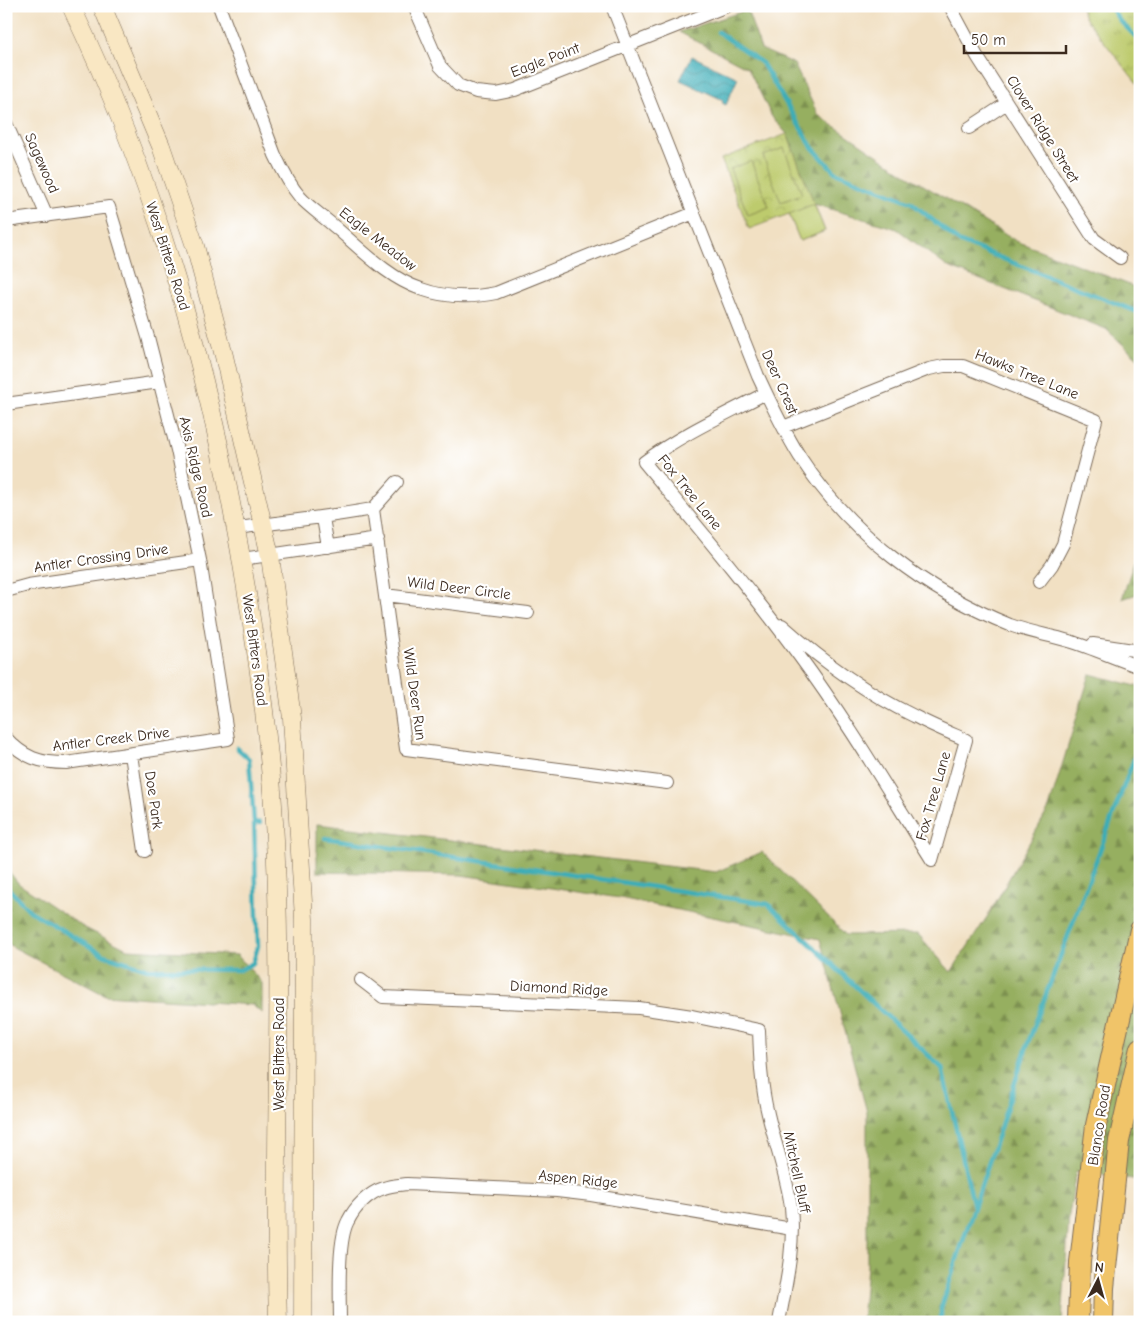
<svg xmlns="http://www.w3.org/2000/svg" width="1146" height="1328" viewBox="0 0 1146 1328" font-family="'Comic Neue',sans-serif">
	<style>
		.grass { fill: url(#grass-tufts); stroke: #7c7a46 }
		.forest { fill: url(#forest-firs); stroke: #686c3f }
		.park { fill: url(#park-crowns); stroke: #7c7a46 }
		.pitch { fill: #bdcb6d; stroke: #7c7a46 }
		.water { fill: url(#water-waves); stroke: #3c6c6a }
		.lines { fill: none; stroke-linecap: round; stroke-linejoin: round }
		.stream { stroke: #3cadb7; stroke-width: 4.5 }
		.minor-casing { stroke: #7b6a58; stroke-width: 14 }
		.secondary-casing { stroke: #7b6a58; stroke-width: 19 }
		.primary-casing { stroke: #7b6a58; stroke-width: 22 }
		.minor { stroke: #fff; stroke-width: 12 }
		.secondary { stroke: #f9e7c3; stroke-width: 18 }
		.primary { stroke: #f0c469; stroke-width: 20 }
		.labels { text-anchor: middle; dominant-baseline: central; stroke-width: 4.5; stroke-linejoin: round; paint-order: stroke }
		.street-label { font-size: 15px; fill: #3b2a1e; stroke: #fff }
	</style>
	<defs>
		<pattern id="grass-tufts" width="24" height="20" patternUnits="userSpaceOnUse" patternTransform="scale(1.25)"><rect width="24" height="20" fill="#bdcb6d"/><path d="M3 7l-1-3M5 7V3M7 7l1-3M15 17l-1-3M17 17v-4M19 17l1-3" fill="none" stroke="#a3ae5e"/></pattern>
		<pattern id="forest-firs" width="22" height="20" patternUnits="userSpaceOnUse" patternTransform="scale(1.25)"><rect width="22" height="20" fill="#96af60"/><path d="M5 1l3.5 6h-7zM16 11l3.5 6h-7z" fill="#7c8f4f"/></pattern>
		<pattern id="park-crowns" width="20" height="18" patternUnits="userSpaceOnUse" patternTransform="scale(1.25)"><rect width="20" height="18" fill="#bdcb6d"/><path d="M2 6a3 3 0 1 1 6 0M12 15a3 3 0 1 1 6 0" fill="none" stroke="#a3ae5e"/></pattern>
		<pattern id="water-waves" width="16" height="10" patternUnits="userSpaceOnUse" patternTransform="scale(1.25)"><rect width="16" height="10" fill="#3cadb7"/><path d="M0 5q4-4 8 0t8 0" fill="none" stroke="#348d94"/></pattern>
	</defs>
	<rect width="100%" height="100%" fill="#fff"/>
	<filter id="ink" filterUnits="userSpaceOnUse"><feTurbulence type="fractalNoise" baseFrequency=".02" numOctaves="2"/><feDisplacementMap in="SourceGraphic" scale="10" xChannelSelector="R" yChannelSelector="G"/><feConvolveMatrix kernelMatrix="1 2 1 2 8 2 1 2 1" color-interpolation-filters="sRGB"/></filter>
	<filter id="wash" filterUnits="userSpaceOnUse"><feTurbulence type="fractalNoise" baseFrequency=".0096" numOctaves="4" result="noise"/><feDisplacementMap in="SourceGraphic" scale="20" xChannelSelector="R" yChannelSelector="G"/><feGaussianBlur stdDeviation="1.12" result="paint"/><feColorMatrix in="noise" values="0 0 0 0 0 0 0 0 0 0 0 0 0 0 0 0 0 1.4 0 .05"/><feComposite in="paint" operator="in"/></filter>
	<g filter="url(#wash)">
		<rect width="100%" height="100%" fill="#f1e0c3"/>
		<path class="grass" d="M1080 6H1127L1140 19V87L1086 19Z"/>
		<path class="forest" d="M747 10 761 49 794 64 818 115 905 174 1016 241 1140 289V360L1106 329 946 266 897 229 814 204 787 134 772 117 748 68 679 32Z
			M1140 543V593L1122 599Z
			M1090 674 1140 687V1180L1076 1171 1069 1215 1062 1322H862L867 1266V1112L820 939 620 898 461 875 317 872V824L716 872 762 852 846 935 918 934 951 972 989 914 1049 808Z
			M6 868 19 884 83 927 127 949 237 955 262 983V1013L252 1005 105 995 11 946 6 941Z"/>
		<path class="park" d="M787 134 825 231 800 241 789 214 749 229 721 159Z"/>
		<path class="pitch" d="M784 148 802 194 781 202 763 156Z
			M751 161 769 207 748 215 730 169Z
			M814 204 825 231 800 241 789 214Z"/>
		<path class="water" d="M692 56 738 78 726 105 722 103 723 100 680 80Z"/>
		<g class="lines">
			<path class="stream" d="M1110 6 1119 20 1140 41
				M718 32 762 63 812 147 835 172 911 202 958 241 1140 313
				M237 748 249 759 254 822
				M325 838 768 904 942 1068 974 1207
				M6 886 30 911 104 955 148 969 240 970 253 963 258 946 254 822 260 823
				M941 1322V1308L1029 1040 1140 743"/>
		</g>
	</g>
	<g filter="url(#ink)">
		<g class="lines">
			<g class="minor-casing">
				<path id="minor" d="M219 6 275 155C282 170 289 184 300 197 310 208 324 217 335 227 361 249 388 278 421 289 446 298 471 298 496 293L694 213
					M414 6 440 66 458 85 476 92 496 94 515 90 727 6
					M612 6 758 376C771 404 784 431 800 457 850 534 926 591 1010 625 1029 632 1049 635 1069 641 1093 648 1116 659 1140 667
					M950 6 977 56 1094 239 1120 258
					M6 123 47 216
					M969 128 1007 103
					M6 221 109 207 148 337 177 450 200 560 228 739 66 763C40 763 24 758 6 738
					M766 393C724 415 682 434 644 462 697 526 751 590 800 657 848 722 889 792 932 860
					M6 404 159 382
					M783 427 929 369 944 366H963L1096 420 1063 544 1052 565 1039 582
					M397 482 373 509 406 749 667 783
					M323 518 328 547
					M237 528C282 522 328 517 373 509
					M242 559 378 539
					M6 591 28 585 200 560
					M385 595 528 613
					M782 625C821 660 866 693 914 716 931 725 948 732 966 740L932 860
					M1093 644 1140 651
					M131 754 145 851
					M361 980 383 997 639 1008 692 1016 759 1030C760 1058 761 1086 768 1114 775 1145 787 1176 791 1207 795 1246 786 1284 779 1322
					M340 1322C340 1298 337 1241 348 1221 355 1207 368 1193 384 1188 391 1185 400 1185 407 1184L557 1191 591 1195 792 1229"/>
			</g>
			<g class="secondary-casing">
				<path id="secondary" d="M71 6C161 193 216 396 248 600 260 673 270 747 274 822 284 988 273 1155 278 1322
					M102 6 161 146 195 246 224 356 270 556 292 718 304 919 303 1322"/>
			</g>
			<g class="primary-casing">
				<path id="primary" d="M1078 1322 1080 1262 1096 1125 1140 930
					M1103 1322 1104 1288 1119 1141 1140 1048"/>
			</g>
			<use href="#minor" class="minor"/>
			<use href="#secondary" class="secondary"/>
			<use href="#primary" class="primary"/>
		</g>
	</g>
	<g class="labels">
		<g class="street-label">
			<text transform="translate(545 60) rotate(-21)">Eagle Point</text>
			<text transform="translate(1043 129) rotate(58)">Clover Ridge Street</text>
			<text transform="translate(42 163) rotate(66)">Sagewood</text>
			<text transform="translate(378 239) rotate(38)">Eagle Meadow</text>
			<text transform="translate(168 256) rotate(72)">West Bitters Road</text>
			<text transform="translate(1027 374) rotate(22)">Hawks Tree Lane</text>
			<text transform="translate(780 382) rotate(66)">Deer Crest</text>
			<text transform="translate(196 467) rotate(77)">Axis Ridge Road</text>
			<text transform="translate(690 492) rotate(51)">Fox Tree Lane</text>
			<text transform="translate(101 558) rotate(-8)">Antler Crossing Drive</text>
			<text transform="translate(459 588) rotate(7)">Wild Deer Circle</text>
			<text transform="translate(255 650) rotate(82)">West Bitters Road</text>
			<text transform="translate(415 694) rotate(82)">Wild Deer Run</text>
			<text transform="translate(111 739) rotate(-7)">Antler Creek Drive</text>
			<text transform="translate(933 796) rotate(-74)">Fox Tree Lane</text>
			<text transform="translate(154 800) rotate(82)">Doe Park</text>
			<text transform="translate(559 988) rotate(3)">Diamond Ridge</text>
			<text transform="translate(279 1054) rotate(-90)">West Bitters Road</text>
			<text transform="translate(1099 1125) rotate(-81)">Blanco Road</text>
			<text transform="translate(797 1172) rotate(78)">Mitchell Bluff</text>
			<text transform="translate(578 1179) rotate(6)">Aspen Ridge</text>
		</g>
	</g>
	<rect width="1146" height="1328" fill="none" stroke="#fff" stroke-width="25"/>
	<g transform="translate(1098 1280) rotate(6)" stroke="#ffffff" stroke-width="4" paint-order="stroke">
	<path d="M0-4L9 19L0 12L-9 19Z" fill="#3b2a1e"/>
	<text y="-8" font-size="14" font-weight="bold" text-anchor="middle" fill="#3b2a1e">N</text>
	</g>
	<path d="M964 45v8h102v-8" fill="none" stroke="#3b2a1e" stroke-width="2.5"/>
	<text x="971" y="45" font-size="15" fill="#3b2a1e" stroke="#ffffff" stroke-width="4" paint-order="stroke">50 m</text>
</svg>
